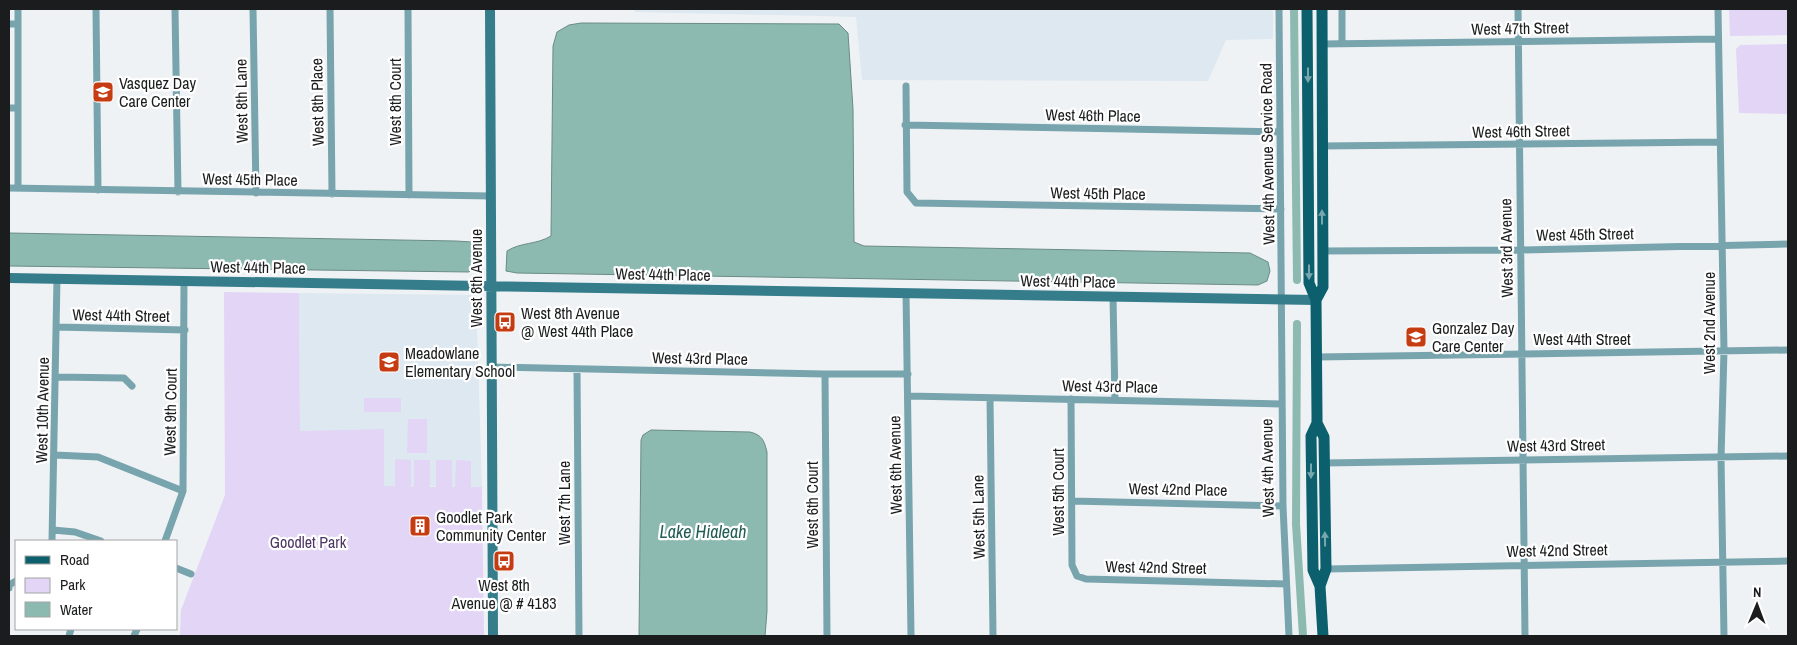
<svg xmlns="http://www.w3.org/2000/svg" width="1797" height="645" viewBox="0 0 1797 645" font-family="'Archivo Narrow',sans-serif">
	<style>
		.built { fill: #dee8f1 }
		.green { fill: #e2d5f6 }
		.water { fill: #8cbab1; stroke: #6a8b85 }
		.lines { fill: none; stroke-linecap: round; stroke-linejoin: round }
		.canal { stroke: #8cbab1; stroke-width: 8 }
		.street { stroke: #78a4ad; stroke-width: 7 }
		.secondary { stroke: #357d8b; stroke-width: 10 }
		.primary { stroke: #0c5f6d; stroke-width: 11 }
		.oneway { fill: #79a7af }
		.labels { text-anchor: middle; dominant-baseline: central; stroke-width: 4.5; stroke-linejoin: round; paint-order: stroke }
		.street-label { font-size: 16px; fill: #1b1c1d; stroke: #fff }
		.poi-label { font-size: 16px; fill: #1b1c1d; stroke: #fff; text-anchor: start }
		.park-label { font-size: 16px; fill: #4c3765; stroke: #fff }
		.water-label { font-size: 18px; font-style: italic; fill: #205d54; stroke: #fff }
	</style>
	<rect width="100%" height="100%" fill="#eff2f5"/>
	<path class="built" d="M635 9H1273V39L1226 40 1208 81 862 80 856 17 635 12Z
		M299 293 476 295 482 487 384 486 383 430 300 431Z"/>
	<path class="green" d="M1729 9H1788V35L1730 36Z
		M1788 44V114L1739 113 1736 49 1740 45Z
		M224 292 299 293 300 431 384 429V486H395V459L411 460V487L414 486V460H430V487H436V460H452V487H455L456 460 471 461V487H482L484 636H180L181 610 225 495Z
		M364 398H401V412H364Z
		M408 419H427V453H407Z"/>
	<path class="water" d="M581 23 839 24 848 33 853 109 854 242 864 246 1250 253 1268 262 1270 271 1267 281 1258 285 517 273 506 271 507 251C521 242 536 245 551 236L553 46 557 32 569 25Z
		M9 233 456 241 472 242 475 247 474 267 469 272 9 266Z
		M651 430 750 432C762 435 764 440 767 452V611L765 636H639L641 440 643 435Z"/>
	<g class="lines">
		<path class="canal" d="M1294 9 1297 280
			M1297 324 1296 524 1303 636"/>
		<path class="street" d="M18 9V188
			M96 9 98 190
			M175 9 178 192
			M253 9 256 193
			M330 9 332 194
			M408 9 409 195
			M1279 9 1283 506 1289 636
			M1518 9 1525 636
			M1718 9 1724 351 1721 458 1724 636
			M9 24H18
			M1342 43V9
			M1321 44 1718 39
			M906 86 907 192 916 203 1281 209
			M9 108H18
			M905 125 1280 132
			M1322 146 1720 142
			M9 188 491 196
			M1322 251 1520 250 1788 244
			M906 293 911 636
			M1113 297 1115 400
			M56 327 185 330
			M1317 357 1788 350
			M492 367 825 374H908
			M577 370 579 636
			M825 374 827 636
			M57 377 124 378 132 386
			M908 396 1282 404
			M990 398 993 636
			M1071 399 1072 565 1077 576 1086 579 1286 584
			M55 455 98 457 183 491
			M1324 463 1788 456
			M1072 501 1283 506
			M53 530 75 532 101 541
			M52 541 57 278
			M165 541 183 491 184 281
			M176 568 191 574
			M1326 569 1788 561
			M9 588V585L16 581
			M69 636 71 629
			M134 636 137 629"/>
		<path class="secondary" d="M490 9 493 636
			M9 278 1316 300"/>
		<path class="primary" d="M1307 9 1309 283 1316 300
			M1317 423 1311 436 1313 570 1320 586 1323 636
			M1320 586 1326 569 1324 437 1317 423V416L1316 300 1323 287 1322 9"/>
	</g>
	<defs><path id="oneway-solid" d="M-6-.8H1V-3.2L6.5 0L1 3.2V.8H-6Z" transform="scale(1.25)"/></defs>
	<g class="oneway">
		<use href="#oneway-solid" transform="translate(1308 75) rotate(90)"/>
		<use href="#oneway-solid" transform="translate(1322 217) rotate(-90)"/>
		<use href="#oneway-solid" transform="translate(1309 272) rotate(90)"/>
		<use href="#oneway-solid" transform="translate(1311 471) rotate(90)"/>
		<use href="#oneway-solid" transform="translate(1325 539) rotate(-91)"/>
	</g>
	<defs>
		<g id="school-square" transform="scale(1.125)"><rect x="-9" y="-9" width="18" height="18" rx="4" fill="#c53c13" stroke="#fff"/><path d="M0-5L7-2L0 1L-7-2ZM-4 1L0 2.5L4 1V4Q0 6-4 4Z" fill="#fff"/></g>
		<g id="bus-square" transform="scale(1.125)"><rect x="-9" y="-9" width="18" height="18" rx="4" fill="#c53c13" stroke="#fff"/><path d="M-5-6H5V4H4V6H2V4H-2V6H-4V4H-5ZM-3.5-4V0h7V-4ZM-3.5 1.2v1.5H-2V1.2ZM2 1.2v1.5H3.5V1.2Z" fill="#fff"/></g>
		<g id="building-square" transform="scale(1.125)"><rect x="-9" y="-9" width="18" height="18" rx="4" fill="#c53c13" stroke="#fff"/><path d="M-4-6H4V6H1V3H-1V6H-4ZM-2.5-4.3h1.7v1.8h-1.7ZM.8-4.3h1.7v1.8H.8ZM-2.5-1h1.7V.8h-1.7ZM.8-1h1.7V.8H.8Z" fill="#fff"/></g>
	</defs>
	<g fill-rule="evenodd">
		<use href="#school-square" x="103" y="92"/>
		<use href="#bus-square" x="505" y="322"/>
		<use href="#school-square" x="1416" y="337"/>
		<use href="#school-square" x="389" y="362"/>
		<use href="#building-square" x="420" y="526"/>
		<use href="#bus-square" x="504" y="561"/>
	</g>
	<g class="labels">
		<g class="street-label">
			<text transform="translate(1520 28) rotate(-1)">West 47th Street</text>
			<text transform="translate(241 101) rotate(-91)">West 8th Lane</text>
			<text transform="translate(317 102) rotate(-91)">West 8th Place</text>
			<text transform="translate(395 102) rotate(-90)">West 8th Court</text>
			<text transform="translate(1093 115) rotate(1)">West 46th Place</text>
			<text transform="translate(1521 131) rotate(-1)">West 46th Street</text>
			<text transform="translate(1267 154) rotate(-91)">West 4th Avenue Service Road</text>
			<text transform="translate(250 179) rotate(1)">West 45th Place</text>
			<text transform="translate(1098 193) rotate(1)">West 45th Place</text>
			<text transform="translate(1585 234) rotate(-1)">West 45th Street</text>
			<text transform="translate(1506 248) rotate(-91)">West 3rd Avenue</text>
			<text transform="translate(258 267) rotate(1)">West 44th Place</text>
			<text transform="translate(663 274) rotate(1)">West 44th Place</text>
			<text transform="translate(476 278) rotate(-90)">West 8th Avenue</text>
			<text transform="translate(1068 281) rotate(1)">West 44th Place</text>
			<text transform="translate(121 315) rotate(1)">West 44th Street</text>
			<text transform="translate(1709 323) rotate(-90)">West 2nd Avenue</text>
			<text x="1582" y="339">West 44th Street</text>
			<text transform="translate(700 358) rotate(1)">West 43rd Place</text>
			<text transform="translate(1110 386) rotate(1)">West 43rd Place</text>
			<text transform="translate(42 410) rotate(-89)">West 10th Avenue</text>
			<text transform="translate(170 412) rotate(-89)">West 9th Court</text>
			<text transform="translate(1556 445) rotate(-1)">West 43rd Street</text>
			<text transform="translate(895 465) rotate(-91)">West 6th Avenue</text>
			<text transform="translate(1267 468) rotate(-91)">West 4th Avenue</text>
			<text transform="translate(1178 489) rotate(1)">West 42nd Place</text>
			<text transform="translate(1058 492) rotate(-90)">West 5th Court</text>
			<text transform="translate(564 503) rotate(-90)">West 7th Lane</text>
			<text transform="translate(812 505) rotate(-90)">West 6th Court</text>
			<text transform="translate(978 517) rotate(-91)">West 5th Lane</text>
			<text transform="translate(1557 550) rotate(-1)">West 42nd Street</text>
			<text transform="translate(1156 567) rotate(1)">West 42nd Street</text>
		</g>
		<g class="poi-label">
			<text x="119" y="83">Vasquez Day<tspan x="119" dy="18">Care Center</tspan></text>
			<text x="521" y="313">West 8th Avenue<tspan x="521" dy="18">@ West 44th Place</tspan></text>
			<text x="1432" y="328">Gonzalez Day<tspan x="1432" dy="18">Care Center</tspan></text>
			<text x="405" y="353">Meadowlane<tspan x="405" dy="18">Elementary School</tspan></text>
			<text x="436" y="517">Goodlet Park<tspan x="436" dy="18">Community Center</tspan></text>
			<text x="504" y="585" text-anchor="middle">West 8th<tspan x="504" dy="18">Avenue @ # 4183</tspan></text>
		</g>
		<g class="park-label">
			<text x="308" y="542">Goodlet Park</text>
		</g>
		<g class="water-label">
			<text x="703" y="531">Lake Hialeah</text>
		</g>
	</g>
	<rect width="1797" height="645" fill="none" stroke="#1b1c1d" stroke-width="20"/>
	<rect x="15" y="540" width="162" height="90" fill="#ffffff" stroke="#a4a4a5"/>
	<rect x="25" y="556" width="25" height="8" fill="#0c5f6d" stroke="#a4a4a5"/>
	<text x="60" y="565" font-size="15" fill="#1b1c1d">Road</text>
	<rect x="25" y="578" width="25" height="15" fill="#e2d5f6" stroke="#a4a4a5"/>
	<text x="60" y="590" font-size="15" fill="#1b1c1d">Park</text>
	<rect x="25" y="602" width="25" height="15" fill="#8cbab1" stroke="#a4a4a5"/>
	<text x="60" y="615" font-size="15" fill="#1b1c1d">Water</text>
	<g transform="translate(1757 605) rotate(1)" stroke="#ffffff" stroke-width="4" paint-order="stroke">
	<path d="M0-4L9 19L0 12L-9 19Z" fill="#1b1c1d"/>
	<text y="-8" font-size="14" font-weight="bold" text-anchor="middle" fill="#1b1c1d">N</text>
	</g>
</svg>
